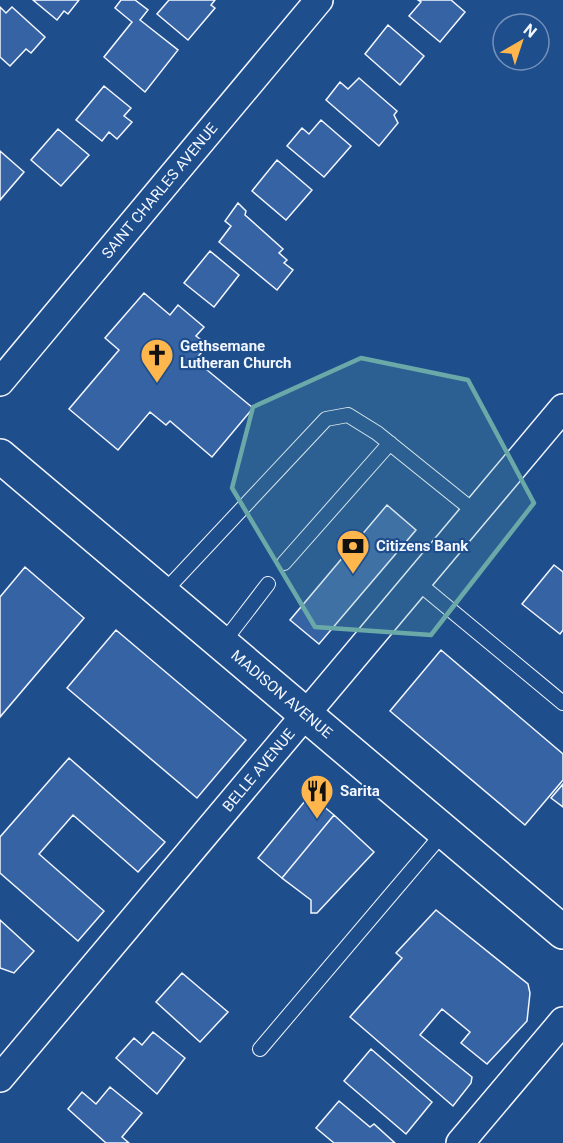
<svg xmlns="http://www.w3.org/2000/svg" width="563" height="1143" viewBox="0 0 563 1143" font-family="Roboto,sans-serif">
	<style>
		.building { fill: #3563a3; stroke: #f2f6ff; stroke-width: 1.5 }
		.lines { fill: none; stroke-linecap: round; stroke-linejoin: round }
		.lane-casing { stroke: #f2f6ff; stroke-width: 16 }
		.street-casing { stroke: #f2f6ff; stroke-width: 30 }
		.secondary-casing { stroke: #f2f6ff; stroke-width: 36 }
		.lane { stroke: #1f4e8c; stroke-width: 14 }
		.street { stroke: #1f4e8c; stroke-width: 27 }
		.secondary { stroke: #1f4e8c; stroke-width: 33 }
		.marked { fill: #6aa9a8; fill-opacity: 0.2; stroke: #6aa9a8; stroke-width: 4.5; stroke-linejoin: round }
		.labels { text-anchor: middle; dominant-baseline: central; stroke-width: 4.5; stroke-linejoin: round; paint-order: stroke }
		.street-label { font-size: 15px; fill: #f2f6ff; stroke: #1f4e8c }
		.poi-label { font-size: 15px; font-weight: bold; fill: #f2f6ff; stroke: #1f4e8c; text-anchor: start }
	</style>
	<rect width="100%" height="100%" fill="#1f4e8c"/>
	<path class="building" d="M33 0H79L68 14 64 11 57 20Z
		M121 0H135L148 10 140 20 178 50 145 92 104 57 132 22 115 8Z
		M169 0H215L211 5 215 8 188 40 157 14Z
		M418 0H451L465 12 440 42 409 16 421 2Z
		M0 7 6 13 12 7 45 37 31 53 26 49 10 66 0 57Z
		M388 25 424 56 400 85 365 54Z
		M359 78 397 111 394 115 398 123 379 146 326 100 340 82 348 89Z
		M104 86 131 108 124 116 132 122 117 139 109 132 102 141 76 120Z
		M321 120 351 146 324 177 287 146 302 128 309 134Z
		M58 129 89 155 61 186 31 160Z
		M0 151 24 172 0 200Z
		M277 160 312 190 286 220 252 191Z
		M238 203 246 211 245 215 283 249 279 253 287 260 284 263 293 270 277 290 219 242 231 226 225 221Z
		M210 251 239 275 214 307 184 283Z
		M144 293 170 315 178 305 204 327 196 336 208 345 195 360 253 408 212 457 170 421 166 425 150 412 118 450 69 409 119 350 105 338Z
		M387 505 416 530 319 644 290 620Z
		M554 565 563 572V630L560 634 522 604Z
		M25 567 84 618 0 717V597Z
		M116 630 246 740 197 798 67 688Z
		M441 650 563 754V780L525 825 390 711Z
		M69 758 165 842 138 872 73 815 39 854 104 911 78 941 0 873V837Z
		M563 784V807L551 798Z
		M310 795 334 815 282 878 258 858Z
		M334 815 374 852 317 913H311V900L282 878Z
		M436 910 528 984 530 993 527 1021 487 1064 461 1043 470 1032 442 1009 420 1035 472 1077 471 1083 453 1106 350 1017 402 958 396 953Z
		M0 920 34 951 14 973 0 968Z
		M182 973 228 1012 200 1042 156 1002Z
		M153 1032 185 1058 157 1094 116 1058 134 1038 142 1045Z
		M371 1049 432 1102 406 1134 344 1081Z
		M110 1087 142 1113 122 1137 129 1143H106L68 1109 82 1092 96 1104Z
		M339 1101 370 1127 374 1124 395 1143H334L316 1128Z"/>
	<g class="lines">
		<g class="lane-casing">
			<path id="lane" d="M284 563 390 443
				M417 582 563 703
				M163 593 326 419 348 415 377 433 475 512
				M222 644 268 584
				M260 1049 444 832"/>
		</g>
		<g class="street-casing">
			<g id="street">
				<path id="s1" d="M0 382 319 0"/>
				<path id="s2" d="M0 1078 563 408"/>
				<path d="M460 1143 563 1021"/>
			</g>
		</g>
		<g class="secondary-casing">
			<g id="secondary">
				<path id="s3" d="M0 456 563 932"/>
			</g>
		</g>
		<use href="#lane" class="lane"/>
		<use href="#street" class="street"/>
		<use href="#secondary" class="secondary"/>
	</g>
	<path class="marked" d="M361 358 468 380 534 503 431 635 315 627 232 488 253 407Z"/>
	<defs>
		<g id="church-pin" transform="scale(1.725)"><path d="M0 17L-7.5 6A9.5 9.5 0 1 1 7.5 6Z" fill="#ffb74d" stroke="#1f4e8c"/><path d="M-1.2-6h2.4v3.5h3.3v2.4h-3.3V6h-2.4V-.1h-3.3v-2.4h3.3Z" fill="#111"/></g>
		<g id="bank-pin" transform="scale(1.725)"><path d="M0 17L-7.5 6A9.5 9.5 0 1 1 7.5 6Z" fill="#ffb74d" stroke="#1f4e8c"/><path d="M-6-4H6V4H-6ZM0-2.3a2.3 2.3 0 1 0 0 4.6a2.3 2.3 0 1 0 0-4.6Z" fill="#111"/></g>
		<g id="restaurant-pin" transform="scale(1.725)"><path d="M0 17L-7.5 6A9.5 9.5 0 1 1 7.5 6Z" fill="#ffb74d" stroke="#1f4e8c"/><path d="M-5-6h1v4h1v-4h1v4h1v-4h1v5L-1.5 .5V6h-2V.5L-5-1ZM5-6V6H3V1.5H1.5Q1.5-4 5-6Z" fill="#111"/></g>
	</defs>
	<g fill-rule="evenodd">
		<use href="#church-pin" x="157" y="355"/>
		<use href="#bank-pin" x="353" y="546"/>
		<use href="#restaurant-pin" x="317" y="791"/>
	</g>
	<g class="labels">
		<g class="street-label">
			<text stroke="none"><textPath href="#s1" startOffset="249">SAINT CHARLES AVENUE</textPath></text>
			<text stroke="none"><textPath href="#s3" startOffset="369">MADISON AVENUE</textPath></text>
			<text stroke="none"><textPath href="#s2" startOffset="402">BELLE AVENUE</textPath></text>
		</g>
		<g class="poi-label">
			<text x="180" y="346">Gethsemane<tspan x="180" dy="17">Lutheran Church</tspan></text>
			<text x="376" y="546">Citizens Bank</text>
			<text x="340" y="791">Sarita</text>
		</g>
	</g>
	<g transform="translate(521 42) rotate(39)"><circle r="28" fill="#1f4e8c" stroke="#7391ba" stroke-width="1.5"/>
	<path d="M0-4.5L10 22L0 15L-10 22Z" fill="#ffb74d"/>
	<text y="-9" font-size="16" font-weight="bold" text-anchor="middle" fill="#f2f6ff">N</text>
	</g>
</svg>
